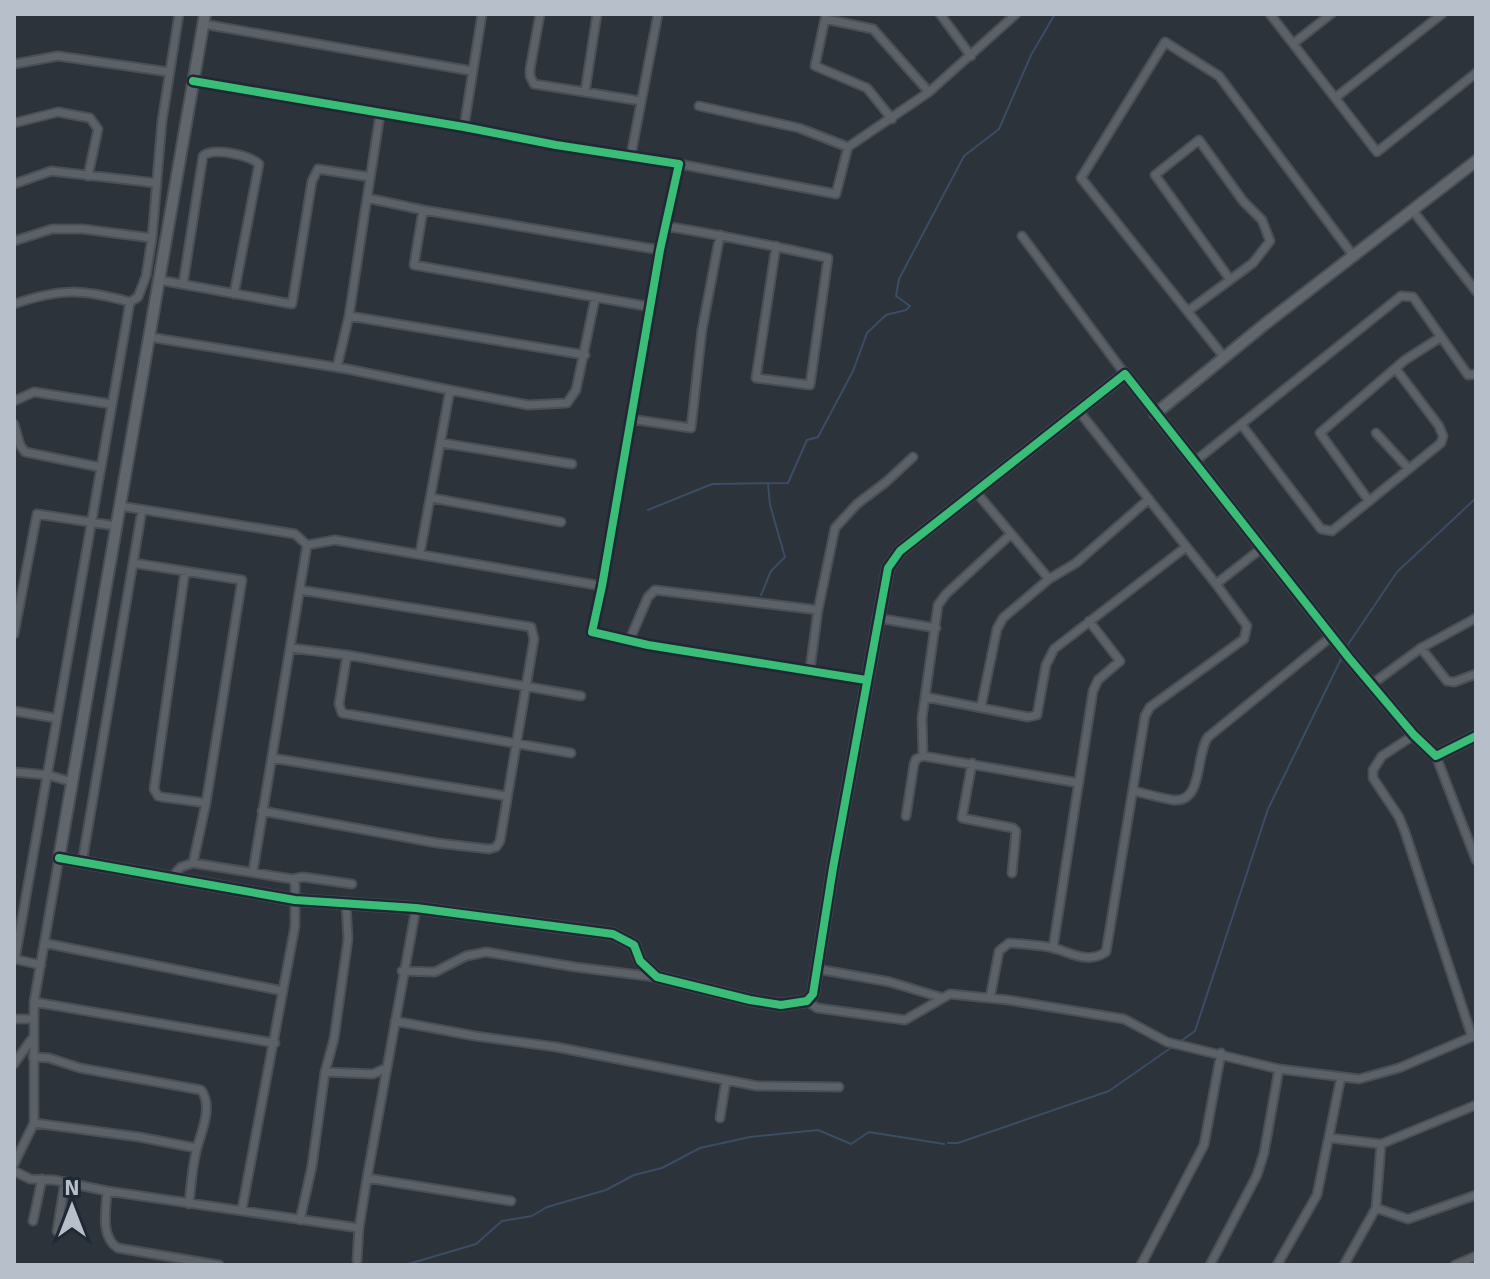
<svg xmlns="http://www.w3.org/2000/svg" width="1490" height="1279" viewBox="0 0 1490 1279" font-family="Signika,sans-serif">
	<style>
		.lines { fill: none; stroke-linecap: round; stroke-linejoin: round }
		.stream { stroke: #3b4c65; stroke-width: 2 }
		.street-casing { stroke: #4a4f54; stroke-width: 11 }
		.secondary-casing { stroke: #4a4f54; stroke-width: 14 }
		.street { stroke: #5c6168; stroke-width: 7 }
		.secondary { stroke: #61656c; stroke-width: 10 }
		.cycleway-casing { stroke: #1f2935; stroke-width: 13 }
		.cycleway { stroke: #3abd76; stroke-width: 8 }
	</style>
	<rect width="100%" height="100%" fill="#2c333a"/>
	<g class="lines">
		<path class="stream" d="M648 510 712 484 788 483 807 440 818 437 853 371 867 333 886 315 906 310 910 306 896 296 899 279 964 156 999 129 1031 55 1055 14
			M761 595 771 571 785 557 770 505 768 484
			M1347 646 1397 572 1476 498
			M1178 1043 1195 1031 1268 809 1343 655
			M948 1143H958L1109 1091 1172 1047
			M405 1265 476 1244 502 1221 532 1216 547 1207 606 1190 634 1175 662 1168 700 1148 750 1137 818 1130 851 1144 869 1132 944 1144"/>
		<g class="street-casing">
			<path id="street" d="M540 14 530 69V76L534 84 641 101
				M826 14 815 66 867 88 892 119
				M940 14 971 56
				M1270 14 1377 152 1476 73
				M825 19 873 29 929 92
				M203 24 472 71
				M1294 43 1331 14
				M14 64 58 56 169 72
				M193 81 464 127 556 145 679 164 660 250 602 586 592 632 648 645 866 680
				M585 92 597 14
				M1335 98 1442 14
				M699 106 799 128 848 147
				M380 115 367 198 423 210 660 250
				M14 123 58 112 90 118 98 129 88 176
				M464 127 482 14
				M631 155 658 14
				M679 164 836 194 848 147 929 92 1016 14
				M14 184 51 171 156 183
				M423 210 414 265 651 307
				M1413 211 1476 291
				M665 226C720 235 774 246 828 258L810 385 756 378 776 246
				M1022 236 1125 374
				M14 241 52 229H83L152 238
				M159 280 292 304 312 181 318 169 370 177
				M183 284 203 156C213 147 249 155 259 164L234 294
				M14 304C61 288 82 289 130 302
				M1188 311 1253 263 1270 241 1262 220 1243 201 1199 140 1155 175 1229 278
				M349 316 585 355
				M149 337 347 369 450 390
				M1224 357 1081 178 1165 42 1219 76 1352 254
				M337 367 349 316 367 198
				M14 401 34 392 111 404
				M631 419 691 428 702 330 720 235
				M14 424 20 445 25 452 99 467
				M1241 424 1321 529 1332 531 1441 443 1443 436 1439 426 1396 369
				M1376 433 1409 469
				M442 443 572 464
				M1194 462 1401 296 1413 297 1468 375 1476 374
				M976 492 1049 579 1076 563 1149 499
				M432 498 561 522
				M1369 501 1320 433 1405 360 1441 337
				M120 506 295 534 307 545
				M420 553 450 390 528 405 567 403 576 390 595 299
				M133 563 242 580 206 803 193 863
				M185 571 154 789 158 796 162 797 206 803
				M1216 584 1262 548
				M877 618 936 628
				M14 634 37 514 116 526
				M630 639 648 597 655 590 818 610
				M291 648 347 655 581 696
				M1421 648 1447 681 1454 682 1476 674
				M347 655 339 704 342 713 571 753
				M810 669 818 610 835 528 857 504 886 482 913 457
				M1372 684 1421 648 1476 618
				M926 697 1028 717 1037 715 1046 665 1054 649 1186 547
				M981 707 997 629 1003 618 1049 579
				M14 711 55 718
				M1414 735 1382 756 1373 770V778L1399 817 1405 832 1472 1037
				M923 756 1079 783
				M1436 756 1476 860
				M272 758 506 796
				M972 763 962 818 1013 828 1016 831 1012 873
				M14 772 48 775 72 782
				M1134 791C1147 794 1160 798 1173 800 1204 803 1195 755 1208 737L1332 636
				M262 811 437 843 489 849 496 847 500 841 534 639 531 627 300 590
				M906 816 914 764 916 759 923 756 922 718 938 605 946 594 1011 534
				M82 863 142 510
				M253 871 307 545 335 540 602 586
				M170 879 181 867 193 863 292 879 295 884V926L242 1209
				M292 879 303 877 352 884
				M416 908 367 1178 511 1201
				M44 943 283 991
				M1053 948 1093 691 1098 680 1120 661 1089 621
				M14 959 41 965
				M15 959 130 302 138 297 146 276 152 238 162 121 179 14
				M817 969 890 982 943 998
				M402 971 435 972 466 956 486 952 575 967 655 977
				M990 998 999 951 1009 943C1023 944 1036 945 1049 947 1069 951 1086 965 1106 952L1145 716 1150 707 1244 639 1247 626 1216 584 1078 410
				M807 1001 817 1008 905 1020 950 994 1008 1000 1124 1019 1167 1042 1279 1069 1359 1079 1399 1068 1476 1035
				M34 1002 275 1043
				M14 1019H32
				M395 1021 475 1036 556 1047 757 1086 839 1087
				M33 1057 49 1058 80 1068 201 1090C214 1107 200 1134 196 1152 192 1168 191 1187 189 1204
				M14 1064 31 1040
				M325 1072 373 1074 386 1068
				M720 1118 726 1080
				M34 1123 139 1137 196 1148
				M1330 1138 1381 1144 1476 1105
				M14 1164 34 1123V1002L59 858
				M14 1171 30 1179 54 1180 107 1191 359 1228 367 1178
				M107 1191C106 1210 100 1237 118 1248L219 1265
				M1376 1208 1408 1219 1476 1195
				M300 1220 312 1166 325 1072 334 1039 348 939 346 903
				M33 1221 42 1179
				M57 1231 65 1182
				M357 1260 359 1228
				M1141 1265 1204 1145 1221 1053
				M1210 1265 1257 1175 1264 1153 1279 1069
				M1277 1265 1317 1195 1341 1077
				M1344 1265 1376 1208 1381 1144
				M1455 1265 1476 1256"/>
		</g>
		<g class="secondary-casing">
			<path id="secondary" d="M205 14 59 858 295 900 416 908 613 934 634 945 640 961 657 977 750 1000 781 1005 807 1001 813 994 833 868 888 568 900 551 1125 374 1349 658 1414 735 1436 756 1476 736
				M1155 414 1265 324 1476 161"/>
		</g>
		<use href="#street" class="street"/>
		<use href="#secondary" class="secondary"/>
		<g class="cycleway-casing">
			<path id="cycleway" d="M193 81 464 127 556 145 679 164 660 250 602 586 592 632 648 645 866 680
				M59 858 295 900 416 908 613 934 634 945 640 961 657 977 750 1000 781 1005 807 1001 813 994 833 868 888 568 900 551 1125 374 1349 658 1414 735 1436 756 1476 736"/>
		</g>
		<use href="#cycleway" class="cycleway"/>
	</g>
	<rect width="1490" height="1279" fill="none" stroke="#b7bfca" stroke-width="32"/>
	<g transform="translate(72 1207)" stroke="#1f2935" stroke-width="6" paint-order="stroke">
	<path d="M0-6L14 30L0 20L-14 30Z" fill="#b7bfca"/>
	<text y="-12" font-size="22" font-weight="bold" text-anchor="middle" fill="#b7bfca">N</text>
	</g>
</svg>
